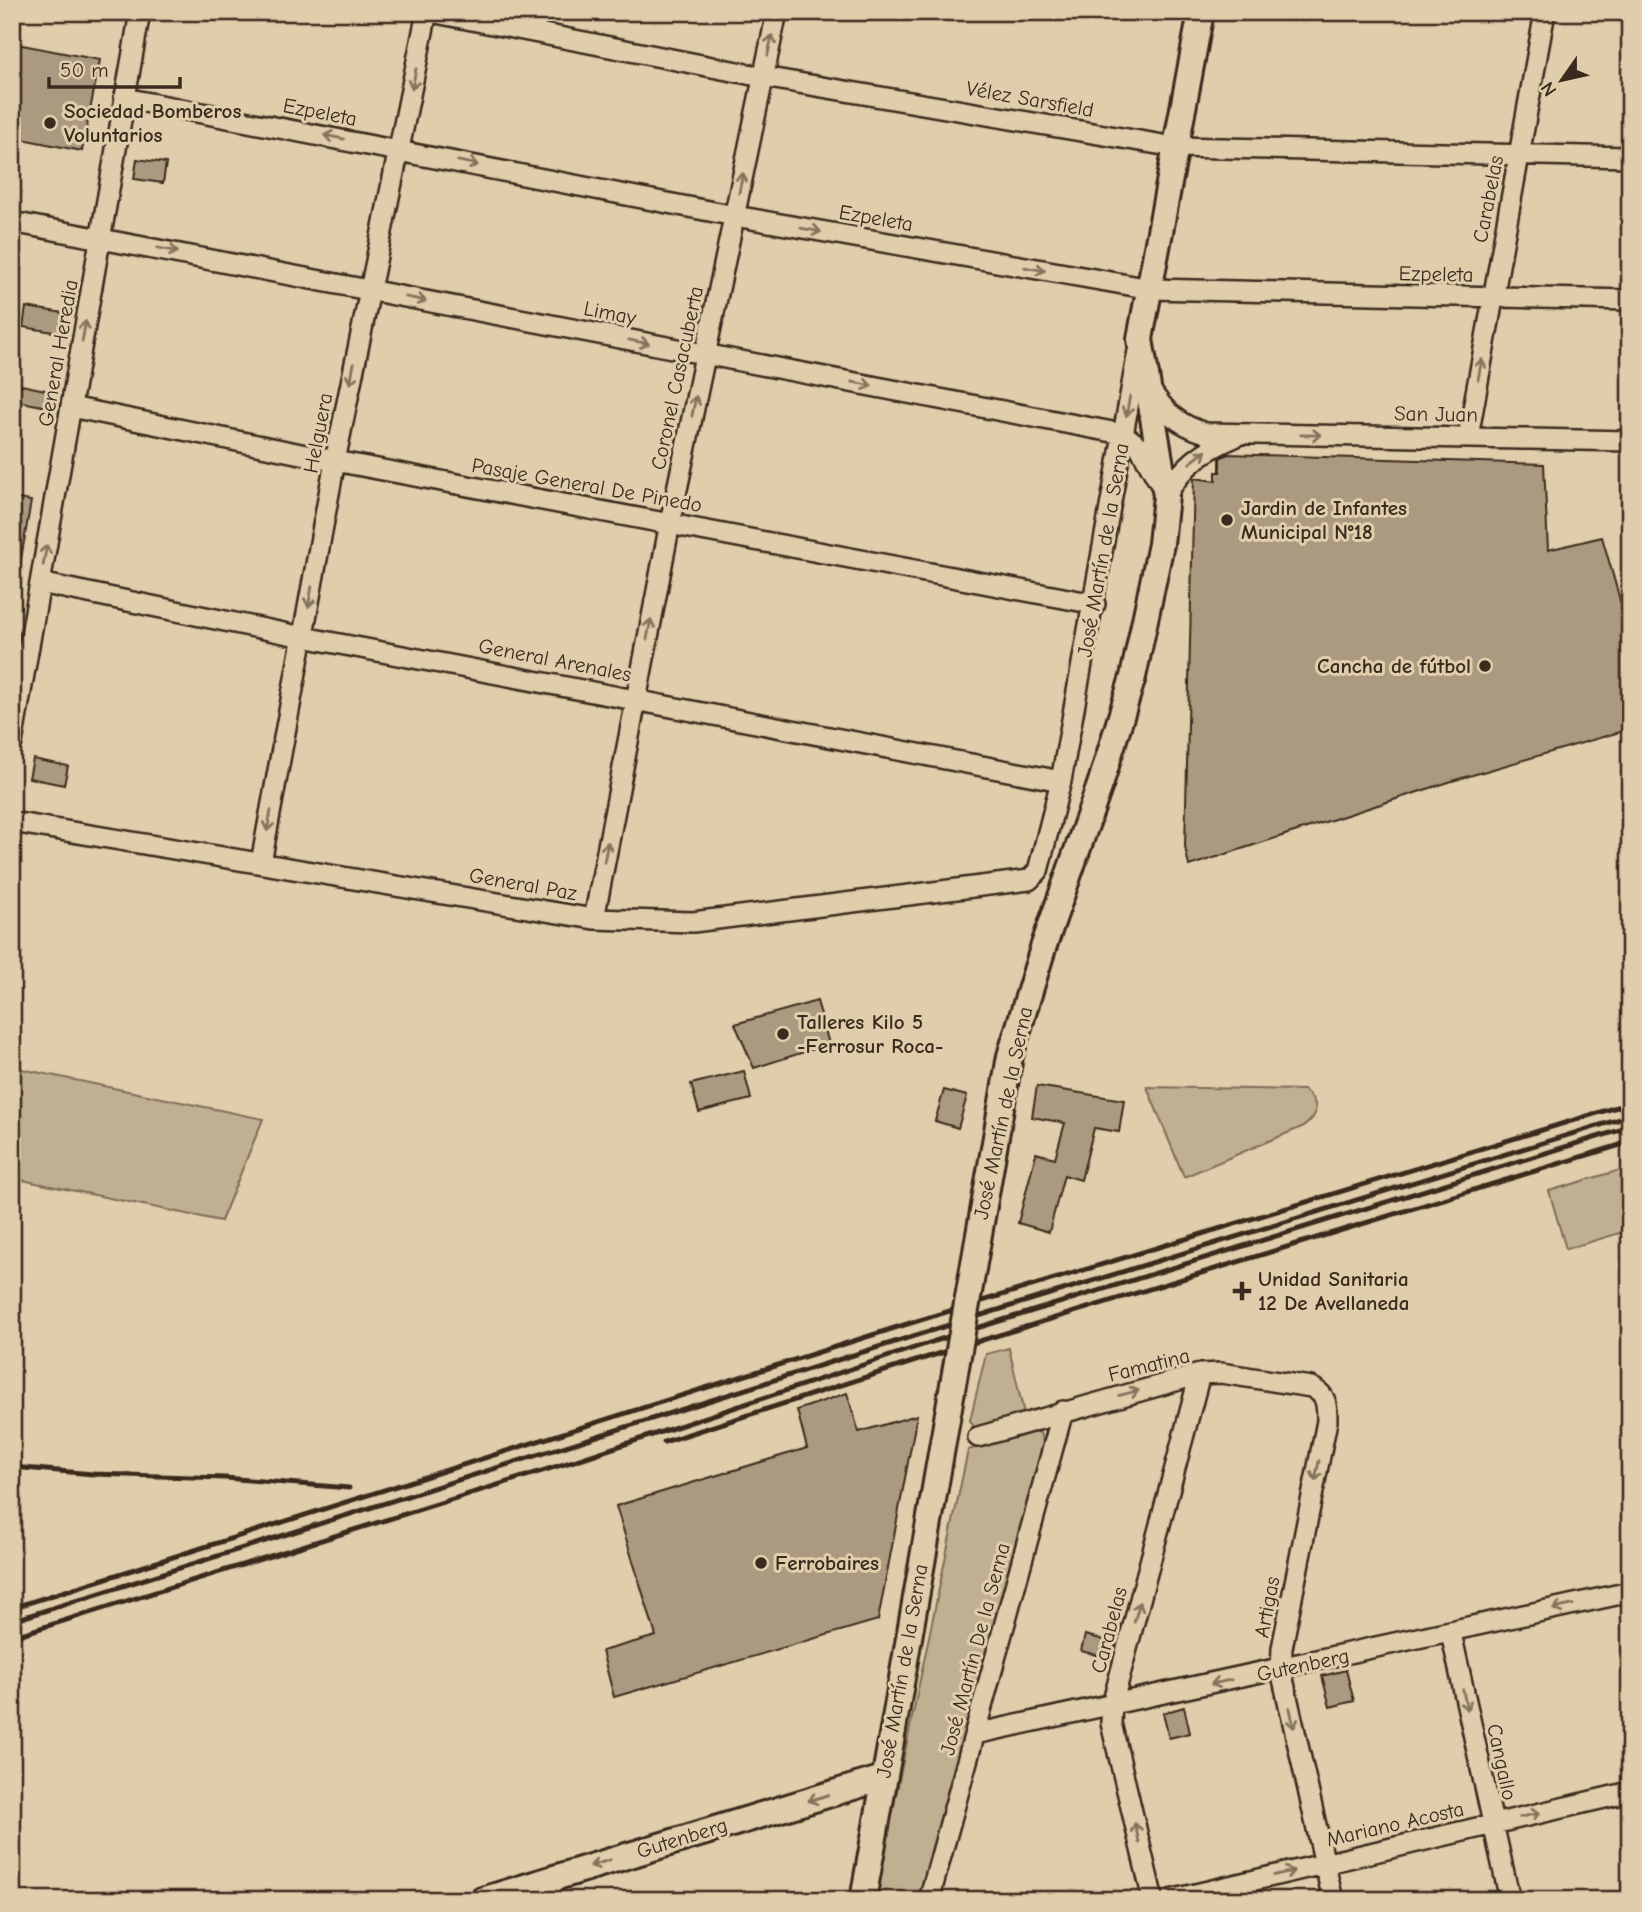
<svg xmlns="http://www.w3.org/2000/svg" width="1642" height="1912" viewBox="0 0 1642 1912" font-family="'Comic Neue',sans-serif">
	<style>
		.green { fill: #c1af91; stroke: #7e6c58; stroke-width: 2 }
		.building { fill: #ac9a80; stroke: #3b2a1e; stroke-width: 2 }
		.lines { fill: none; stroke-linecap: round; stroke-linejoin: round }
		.minor-casing { stroke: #3b2a1e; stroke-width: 24 }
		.tertiary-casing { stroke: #3b2a1e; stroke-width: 30 }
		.minor { stroke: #dfcdab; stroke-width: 19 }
		.tertiary { stroke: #dfcdab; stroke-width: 24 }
		.rail { stroke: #3b2a1e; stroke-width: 5 }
		.tertiary-bridge-casing { stroke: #3b2a1e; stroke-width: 30; stroke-linecap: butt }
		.tertiary-bridge { stroke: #dfcdab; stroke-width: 24 }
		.oneway { stroke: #85735d }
		.poi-dot { fill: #3b2a1e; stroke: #dfcdab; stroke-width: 2.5 }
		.labels { text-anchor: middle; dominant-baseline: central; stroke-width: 6; stroke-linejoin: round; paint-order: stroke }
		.street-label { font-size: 21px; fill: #3b2a1e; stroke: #dfcdab }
		.poi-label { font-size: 21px; font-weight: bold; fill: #3b2a1e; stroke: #dfcdab; text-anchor: start }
	</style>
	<rect width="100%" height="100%" fill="#dfcdab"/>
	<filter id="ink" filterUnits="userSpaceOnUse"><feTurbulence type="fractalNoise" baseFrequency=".0143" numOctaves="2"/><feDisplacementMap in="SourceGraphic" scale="14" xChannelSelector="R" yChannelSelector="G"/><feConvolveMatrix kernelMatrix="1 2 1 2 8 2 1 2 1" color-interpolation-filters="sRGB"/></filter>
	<g filter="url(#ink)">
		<path class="green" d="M12 1067 263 1119 221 1221 12 1178Z
			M1147 1087 1304 1090C1319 1102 1320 1115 1304 1126L1184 1177Z
			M1630 1167V1230L1566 1249 1549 1191Z
			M1009 1348 1025 1418 975 1429 970 1420 986 1354Z
			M1035 1431 1040 1433 1044 1445 922 1900H874L968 1450Z"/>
		<path class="building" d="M12 43 100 60 82 151 12 137Z
			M137 159 166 163 163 183 134 179Z
			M26 307 64 313 60 333 23 327Z
			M12 383 50 391 47 407 12 400Z
			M1228 454 1544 464 1548 550 1602 537 1630 635V729L1452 781 1189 866 1185 847 1194 478 1216 481V472H1220V458Z
			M12 498 31 501 20 565H12Z
			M33 759 68 766 64 785 29 778Z
			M817 1001 829 1044 754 1068 735 1024Z
			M744 1071 751 1099 699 1112 691 1084Z
			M1037 1086 1124 1100 1119 1132 1094 1128 1081 1180 1064 1175 1049 1232 1018 1223 1036 1153 1055 1158 1065 1123 1032 1117Z
			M944 1090 967 1096 958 1128 935 1121Z
			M847 1393 859 1432 917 1415 878 1620 614 1697 602 1651 656 1636 616 1506 807 1448 797 1410Z
			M1085 1635 1116 1643 1112 1659 1081 1651Z
			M1346 1670 1354 1701 1330 1707 1322 1676Z
			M1184 1707 1190 1733 1169 1738 1163 1713Z"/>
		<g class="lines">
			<g class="minor-casing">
				<path id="minor" d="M431 12 763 77 1175 147 1630 157
					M124 98 735 216 1151 289 1630 300
					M12 222 1123 434 1139 446 1159 482
					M1149 388C1165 412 1178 425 1206 433L1630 441
					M71 407 335 461 1095 604
					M1468 437 1545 12
					M1166 496C1182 466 1204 450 1235 437
					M40 583 303 637 1061 781
					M12 743 140 12
					M12 822 594 919 693 922 1029 880 1038 871 1061 781 1138 351
					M261 863 335 461 427 12
					M594 919 670 523 777 12
					M978 1437 1200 1374 1221 1373 1311 1387C1327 1395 1327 1404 1327 1421L1282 1648 1281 1670 1333 1900
					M1451 1633 1510 1900
					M975 1734 1630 1592
					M549 1900 553 1877
					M929 1900 1063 1411
					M1153 1900 1111 1723 1112 1705 1200 1374
					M1170 1900 1630 1792"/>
			</g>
			<g class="tertiary-casing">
				<path id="tertiary" d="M1101 782 1133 677 1161 544 1166 496 1140 339 1201 12
					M482 1900 883 1778
					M863 1900 893 1730"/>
			</g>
			<use href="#minor" class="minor"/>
			<use href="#tertiary" class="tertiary"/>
			<path class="rail" d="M664 1442 950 1350 1630 1142
				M12 1467 93 1474 225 1478 349 1488
				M12 1608 904 1325 1630 1103
				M12 1621 920 1334 1630 1116
				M12 1637 574 1461 935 1341 1630 1127"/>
			<g class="tertiary-bridge-casing">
				<path id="tertiary-bridge" d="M893 1730 1010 1056 1043 948 1101 782"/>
			</g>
			<use href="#tertiary-bridge" class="tertiary-bridge"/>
		</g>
		<defs><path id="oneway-shaft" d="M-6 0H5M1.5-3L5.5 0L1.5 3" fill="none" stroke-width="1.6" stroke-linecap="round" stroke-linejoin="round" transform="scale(1.75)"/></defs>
		<g class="oneway">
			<use href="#oneway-shaft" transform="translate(770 45) rotate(-78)"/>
			<use href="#oneway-shaft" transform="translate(414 79) rotate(101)"/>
			<use href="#oneway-shaft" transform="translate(334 137) rotate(-169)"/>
			<use href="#oneway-shaft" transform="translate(468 163) rotate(11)"/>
			<use href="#oneway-shaft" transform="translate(741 183) rotate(-78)"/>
			<use href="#oneway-shaft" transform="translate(811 230) rotate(10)"/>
			<use href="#oneway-shaft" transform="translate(168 250) rotate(11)"/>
			<use href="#oneway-shaft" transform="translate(1035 269) rotate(10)"/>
			<use href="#oneway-shaft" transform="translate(416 299) rotate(11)"/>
			<use href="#oneway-shaft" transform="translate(84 331) rotate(-80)"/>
			<use href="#oneway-shaft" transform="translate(639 342) rotate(11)"/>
			<use href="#oneway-shaft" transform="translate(1480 369) rotate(-80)"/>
			<use href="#oneway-shaft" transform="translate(352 374) rotate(101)"/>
			<use href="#oneway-shaft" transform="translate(862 384) rotate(11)"/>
			<use href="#oneway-shaft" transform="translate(694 406) rotate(-78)"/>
			<use href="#oneway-shaft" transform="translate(1128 406) rotate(100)"/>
			<use href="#oneway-shaft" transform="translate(1311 435) rotate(1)"/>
			<use href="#oneway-shaft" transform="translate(1198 457) rotate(-37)"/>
			<use href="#oneway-shaft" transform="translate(45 555) rotate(-80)"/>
			<use href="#oneway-shaft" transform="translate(310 597) rotate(100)"/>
			<use href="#oneway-shaft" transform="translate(649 629) rotate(-79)"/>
			<use href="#oneway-shaft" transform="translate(269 821) rotate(101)"/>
			<use href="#oneway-shaft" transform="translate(606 852) rotate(-79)"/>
			<use href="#oneway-shaft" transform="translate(1129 1393) rotate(-15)"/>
			<use href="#oneway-shaft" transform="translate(1317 1471) rotate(101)"/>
			<use href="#oneway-shaft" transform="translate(1563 1607) rotate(167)"/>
			<use href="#oneway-shaft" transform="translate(1137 1612) rotate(-75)"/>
			<use href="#oneway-shaft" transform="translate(1221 1682) rotate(168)"/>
			<use href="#oneway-shaft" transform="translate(1465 1700) rotate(78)"/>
			<use href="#oneway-shaft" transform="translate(1292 1718) rotate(78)"/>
			<use href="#oneway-shaft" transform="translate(818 1798) rotate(163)"/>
			<use href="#oneway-shaft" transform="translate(1530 1815) rotate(-13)"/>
			<use href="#oneway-shaft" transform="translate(1137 1833) rotate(-103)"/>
			<use href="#oneway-shaft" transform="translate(600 1863) rotate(163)"/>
			<use href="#oneway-shaft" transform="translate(1284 1873) rotate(-13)"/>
		</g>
	</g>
	<g class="poi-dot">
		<circle cx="50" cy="123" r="7"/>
		<circle cx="1227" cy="520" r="7"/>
		<circle cx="1485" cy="666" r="7"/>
		<circle cx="783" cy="1034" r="7"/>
		<path d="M1238.5 1280.5h7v7h7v7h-7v7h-7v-7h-7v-7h7z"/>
		<circle cx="761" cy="1563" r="7"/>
	</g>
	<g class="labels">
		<g class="street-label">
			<text transform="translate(1030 99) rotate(10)">Vélez Sarsfield</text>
			<text transform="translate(320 112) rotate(11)">Ezpeleta</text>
			<text transform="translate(1488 199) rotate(-79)">Carabelas</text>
			<text transform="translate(876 218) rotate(10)">Ezpeleta</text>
			<text transform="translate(1436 274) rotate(1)">Ezpeleta</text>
			<text transform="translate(610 313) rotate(11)">Limay</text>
			<text transform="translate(58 353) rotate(-80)">General Heredia</text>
			<text transform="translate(677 378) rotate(-78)">Coronel Casacuberta</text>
			<text transform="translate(1436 414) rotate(1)">San Juan</text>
			<text transform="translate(318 433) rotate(-79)">Helguera</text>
			<text transform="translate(587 485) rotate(10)">Pasaje General De Pinedo</text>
			<text transform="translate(1103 550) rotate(-80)">José Martín de la Serna</text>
			<text transform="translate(555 660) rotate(11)">General Arenales</text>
			<text transform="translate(523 884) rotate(10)">General Paz</text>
			<text transform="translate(1003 1113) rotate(-78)">José Martín de la Serna</text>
			<text transform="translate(1149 1365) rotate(-14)">Famatina</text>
			<text transform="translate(1267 1607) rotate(-79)">Artigas</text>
			<text transform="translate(1109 1630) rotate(-75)">Carabelas</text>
			<text transform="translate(975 1649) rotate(-75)">José Martín De la Serna</text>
			<text transform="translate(1303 1665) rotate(-12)">Gutenberg</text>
			<text transform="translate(902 1671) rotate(-80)">José Martín de la Serna</text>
			<text transform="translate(1502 1762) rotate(78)">Cangallo</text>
			<text transform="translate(1395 1824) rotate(-13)">Mariano Acosta</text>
			<text transform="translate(682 1838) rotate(-17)">Gutenberg</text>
		</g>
		<g class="poi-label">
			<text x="64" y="111">Sociedad Bomberos<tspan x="64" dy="24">Voluntarios</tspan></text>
			<text x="1241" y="508">Jardin de Infantes<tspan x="1241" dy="24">Municipal N°18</tspan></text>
			<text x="1471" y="666" text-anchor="end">Cancha de fútbol</text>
			<text x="797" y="1022">Talleres Kilo 5<tspan x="797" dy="24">-Ferrosur Roca-</tspan></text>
			<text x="1258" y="1279">Unidad Sanitaria<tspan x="1258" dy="24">12 De Avellaneda</tspan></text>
			<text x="775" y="1563">Ferrobaires</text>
		</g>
	</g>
	<rect width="1642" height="1912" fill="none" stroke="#dfcdab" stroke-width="42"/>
	<rect x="21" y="21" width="1600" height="1870" fill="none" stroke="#3b2a1e" stroke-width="2.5" filter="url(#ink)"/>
	<g transform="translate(1562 80) rotate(236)" stroke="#dfcdab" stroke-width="5" paint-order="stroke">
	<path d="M0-5L12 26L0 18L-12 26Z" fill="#3b2a1e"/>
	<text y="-10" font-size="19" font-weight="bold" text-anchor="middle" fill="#3b2a1e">N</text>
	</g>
	<path d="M49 77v10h131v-10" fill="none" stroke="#3b2a1e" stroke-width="3.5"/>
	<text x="60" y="77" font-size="21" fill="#3b2a1e" stroke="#dfcdab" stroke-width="5" paint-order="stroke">50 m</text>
</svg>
